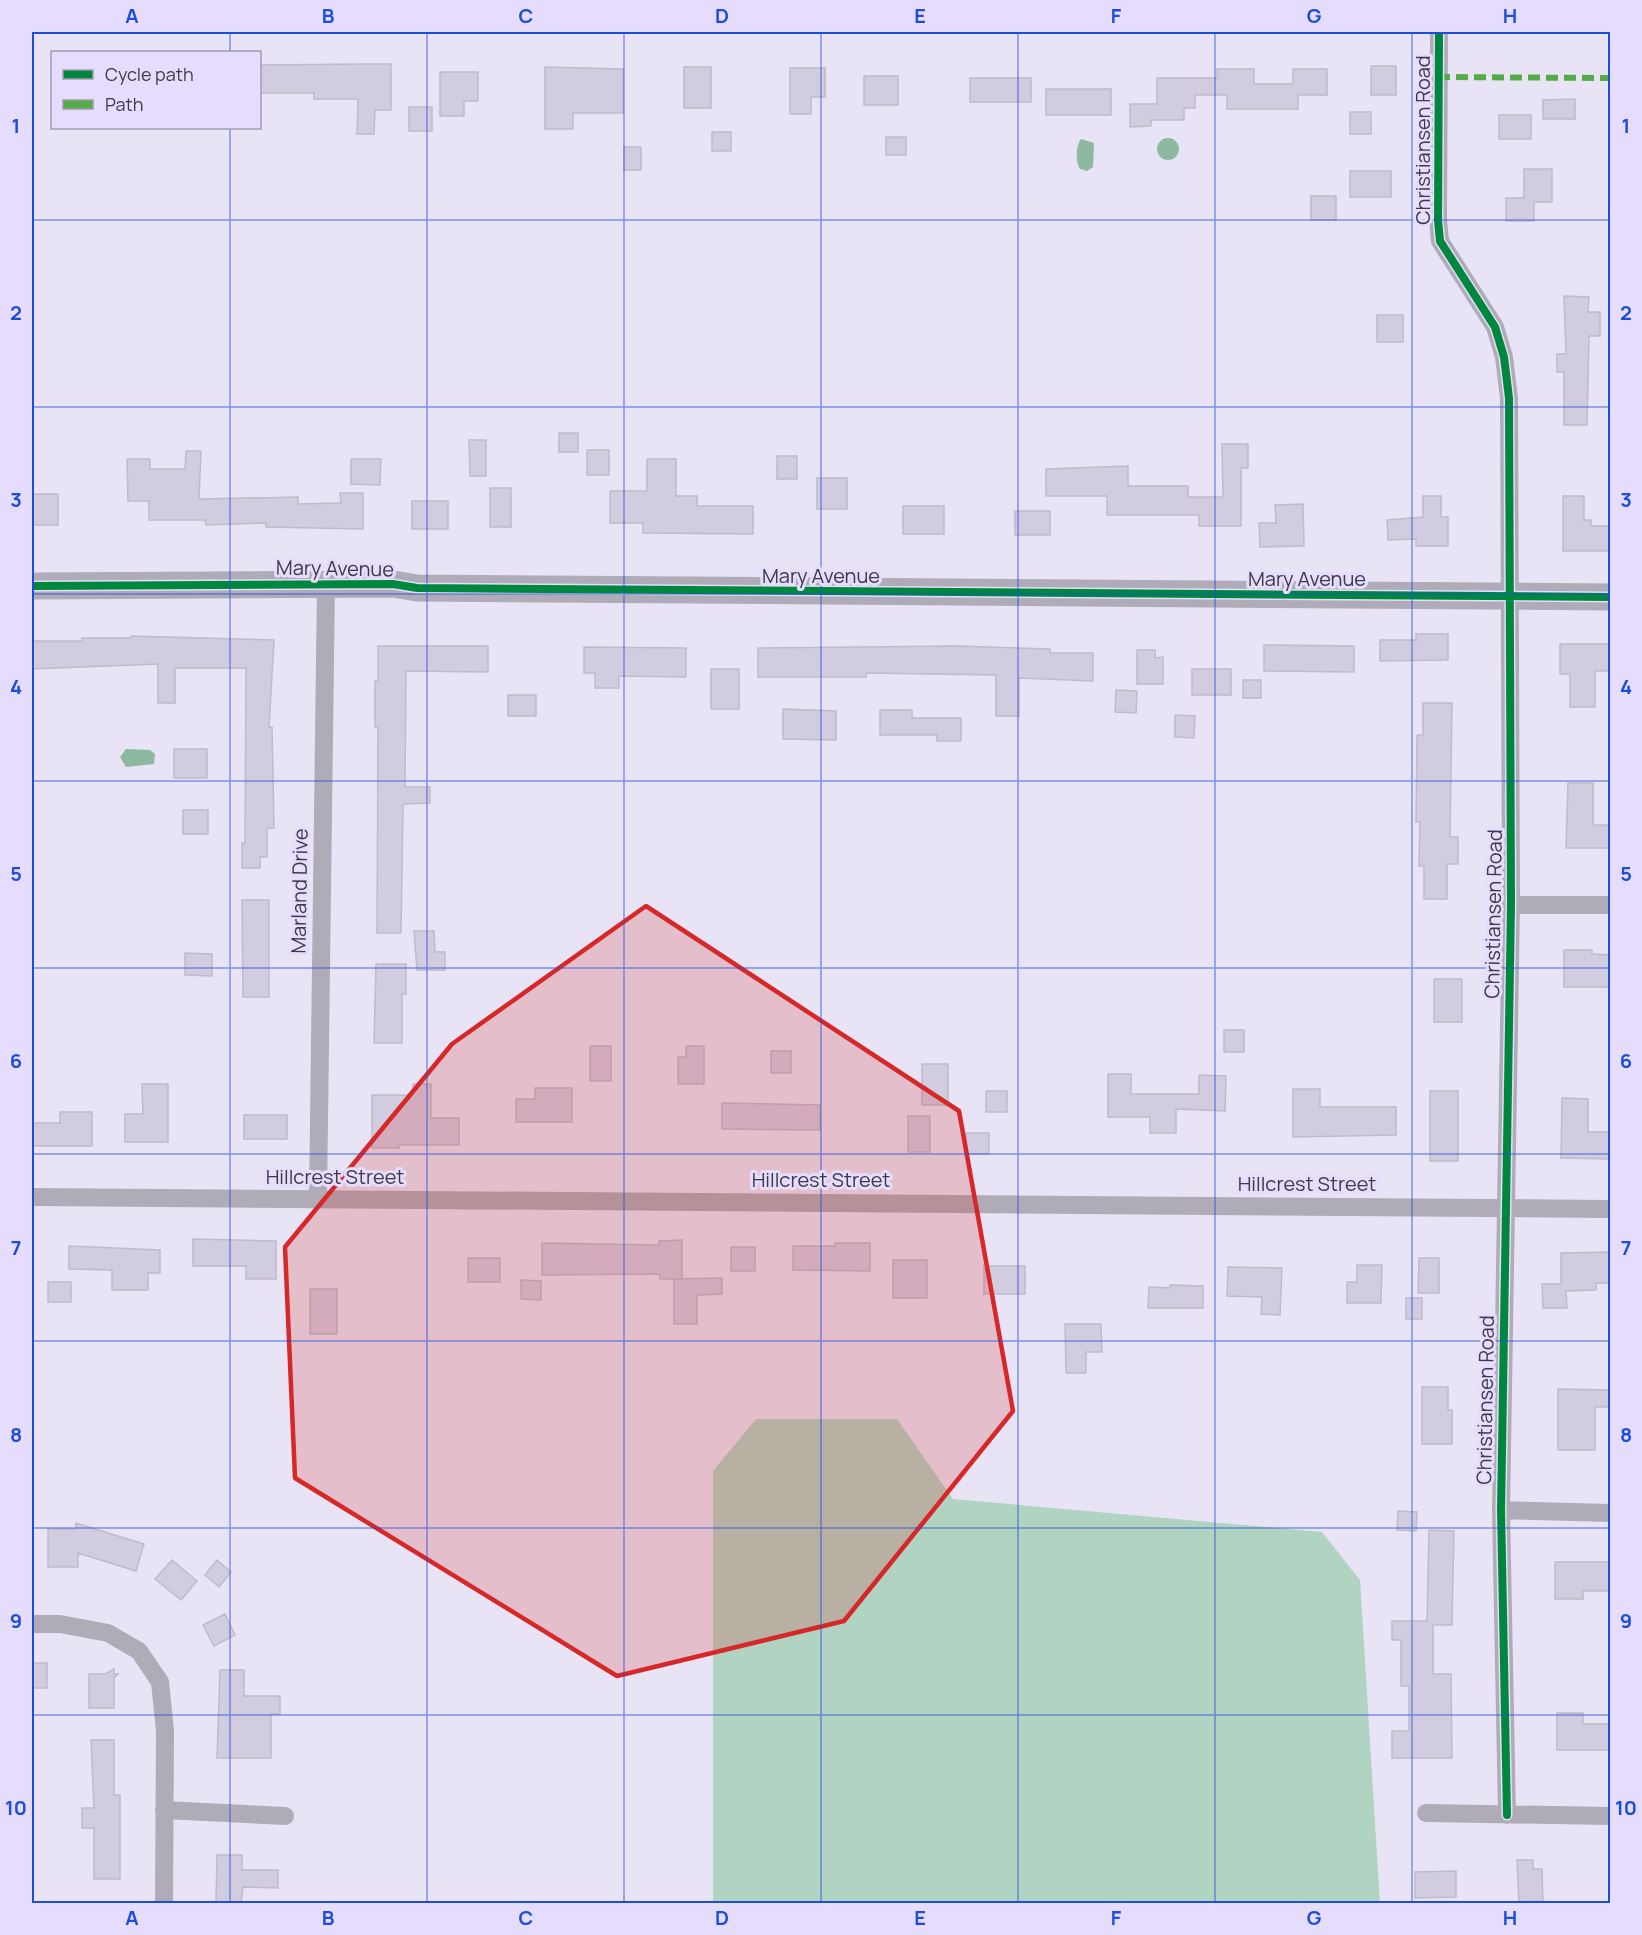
<svg xmlns="http://www.w3.org/2000/svg" width="1642" height="1935" viewBox="0 0 1642 1935" font-family="Manrope,sans-serif">
	<style>
		.forest { fill: #b0d3c2 }
		.water { fill: #8db9a0 }
		.building { fill: #d2cce1; stroke: #bfbbc8; stroke-width: 1.5 }
		.lines { fill: none; stroke-linecap: round; stroke-linejoin: round }
		.street { stroke: #afacb7; stroke-width: 18 }
		.secondary { stroke: #afabb9; stroke-width: 27 }
		.quiet { stroke: #55ac47; stroke-width: 6; stroke-dasharray: 12 6; stroke-linecap: butt }
		.cycleway-casing { stroke: #e6dcfd; stroke-width: 11 }
		.cycleway { stroke: #00873e; stroke-width: 8 }
		.marked { fill: #d62828; fill-opacity: 0.2; stroke: #d62828; stroke-width: 4.5; stroke-linejoin: round }
		.grid { fill: none; stroke: #1d4ed8; stroke-width: 1.5; stroke-opacity: 0.55 }
		.labels { text-anchor: middle; dominant-baseline: central; stroke-width: 6; stroke-linejoin: round; paint-order: stroke }
		.street-label { font-size: 20px; fill: #3e3a47; stroke: #e6dcfd }
		.neatline { fill: none; stroke: #1d4ed8; stroke-width: 2 }
		.grid-label { font-size: 20px; text-anchor: middle; font-weight: bold; fill: #1d4ed8 }
	</style>
	<rect width="100%" height="100%" fill="#e9e4f5"/>
	<path class="forest" d="M756 1419H897L953 1499 1322 1532 1360 1580 1380 1903H713V1471Z"/>
	<path class="water" d="M1157 149a11 11 0 1 1 22 0a11 11 0 1 1-22 0Z
		M1081 139 1094 143 1093 167 1087 171 1080 169C1075 161 1076 146 1081 139Z
		M126 749 150 750 155 754 154 764 126 767 120 757Z"/>
	<path class="building" d="M367 64H391V110H375L374 134H357L358 99H314V93H260V65Z
		M1371 66H1396V95H1371Z
		M545 67 623 69V113H573V129H545Z
		M684 67H711V108H684Z
		M790 68H825V97H811V114H790Z
		M1217 69H1254V84H1293V69H1327V95H1298V109H1227V95H1195V108H1184V120H1151V126L1130 127V104H1157V78H1217Z
		M440 72H478V101H464V116H440Z
		M864 76H898V105H864Z
		M970 78H1031V102H970Z
		M1046 89H1111V115H1046Z
		M1575 99V119H1543V100Z
		M409 107H432V131H409Z
		M1350 112H1371V134H1350Z
		M1499 115H1531V139H1499Z
		M712 132H731V151H712Z
		M886 137H906V155H886Z
		M624 147H641V170H624Z
		M1524 169H1552V202H1534V221H1506V198H1524Z
		M1350 171H1391V197H1350Z
		M1311 196H1336V220H1311Z
		M1564 296 1589 297 1588 312H1600V336H1589L1587 425H1564V372H1557V354H1566Z
		M1377 315H1403V342H1377Z
		M559 433H578V452H559Z
		M469 440H486V476H470Z
		M1222 444H1248V468H1241V526H1199V515H1107V496H1046V469L1128 466V486H1188V497H1223Z
		M587 450H609V475H587Z
		M186 451H201L199 499 298 497V504L341 503 340 493H363V529L266 527V523L206 525 205 520H149V501H128L127 459H150V469H185Z
		M777 456H797V479H777Z
		M351 459H381L380 485 351 484Z
		M647 459H676V496H697V506H753V534L643 533V523H610V491H647Z
		M817 478H847V509H817Z
		M490 488H511V527H490Z
		M32 494H58V525H32Z
		M1423 496H1441V517H1448V546H1416V539L1388 540 1387 520 1423 517Z
		M1563 496H1584V520H1591V526H1611V551H1563Z
		M412 501H448V529H412Z
		M1303 504 1304 546 1260 547 1259 523H1276L1275 505Z
		M903 506H944V534H903Z
		M1015 511H1050V535H1015Z
		M1416 634H1448V660L1380 661V640H1416Z
		M131 636 274 640 269 727H272L274 828H267V857H260V868H242V843H245L246 668H175V703H158V664L32 669V641H82V638H131Z
		M1560 644H1611V671H1595V707H1570V674H1560Z
		M1264 645 1354 646V672L1264 671Z
		M378 646H488V672L406 671 405 787H430V803L403 804 401 933H377L378 727H375V681H378Z
		M958 646 1050 649V653H1093V681L1019 678V716H996V675L866 673V677H758V648Z
		M584 647 686 648V677L619 676V688H595V673H584Z
		M1137 650H1155V658L1163 657V684H1137Z
		M711 669H739V709H711Z
		M1192 669H1231V695H1192Z
		M1243 680H1261V698H1243Z
		M1116 690 1137 691 1136 713 1115 712Z
		M508 695H536V716H508Z
		M1423 703H1452L1450 837H1458V864H1447V899H1424V866H1419L1420 822H1416L1417 735H1423Z
		M783 709 836 711V740L783 739Z
		M880 710H912V718H961V741H937V735H880Z
		M1175 715 1195 716 1194 738 1175 737Z
		M174 749H207V778H174Z
		M1568 783H1593V825H1611V848H1566Z
		M183 810H208V834H183Z
		M242 900H269V997H243Z
		M414 931H434L435 952H445V970H417Z
		M1564 950H1592V954L1611 955V987H1564Z
		M185 953 212 954V976L185 975Z
		M376 964H406V994H402V1043H374Z
		M1434 979H1462V1022H1434Z
		M1224 1030H1244V1052H1224Z
		M590 1046H611V1081H590Z
		M686 1046H704V1084H678V1057H686Z
		M771 1051H791V1073H771Z
		M922 1064H948V1105H922Z
		M1108 1074H1131V1094H1199V1075L1226 1076 1225 1111 1176 1109V1133H1150V1117H1108Z
		M142 1084H168V1142H125V1114H143Z
		M413 1084H431V1118H459V1145H399V1148H372V1095H413Z
		M535 1088H572V1122H516V1099H535Z
		M1293 1089H1320V1107H1396V1135L1293 1137Z
		M986 1091H1007V1112H986Z
		M1430 1091H1458V1161H1430Z
		M1562 1098 1588 1099V1132H1611V1159L1561 1158Z
		M722 1103 820 1105V1130L722 1129Z
		M60 1112H92V1146H32V1123H60Z
		M244 1115H287V1139H244Z
		M908 1116H930V1152H908Z
		M966 1133H989V1154H966Z
		M193 1239 276 1241V1279H246V1266H193Z
		M682 1240V1279H660V1274L542 1275V1243L659 1245V1241Z
		M835 1243H870V1271L793 1270V1246H835Z
		M69 1246 160 1250V1273H148V1290H112V1270L69 1269Z
		M731 1247H755V1271H731Z
		M1611 1252V1283H1596V1290L1566 1291 1567 1308H1543L1542 1284H1561V1253Z
		M468 1258H500V1282H468Z
		M1419 1258H1439V1293H1418Z
		M893 1260H927V1298H893Z
		M1357 1265H1382L1381 1303H1347V1282H1357Z
		M984 1266H1025V1294H984Z
		M1228 1267 1282 1268 1280 1315 1261 1314 1262 1297 1227 1296Z
		M722 1278V1294L697 1295V1324H674V1279Z
		M521 1280 541 1281V1300L521 1299Z
		M48 1282H71V1302H48Z
		M1170 1285 1203 1286V1308H1148L1149 1287 1170 1288Z
		M310 1289H337V1334H310Z
		M1406 1298H1422V1319H1406Z
		M1065 1324H1101L1102 1352H1086V1373H1066Z
		M1422 1387H1448V1410H1452V1444H1422Z
		M1558 1389 1611 1390V1407H1595V1450H1558Z
		M1398 1511 1417 1512 1416 1531 1397 1530Z
		M76 1523 144 1544 136 1571 78 1553V1567H48V1529H76Z
		M1429 1530 1454 1531 1452 1625H1433V1674H1451L1452 1758H1392V1731H1409V1686H1401V1640H1392V1621H1427Z
		M172 1560 197 1581 181 1600 155 1579Z
		M217 1560 231 1572 219 1587 205 1575Z
		M1555 1562H1611V1591H1583V1599H1555Z
		M225 1614 235 1635 214 1646 203 1625Z
		M32 1663H47V1688H32Z
		M114 1669V1674H118L114 1678V1708H89V1674H105Z
		M220 1670H244V1696H280V1714H271V1758H217Z
		M1557 1713H1583V1724H1611V1750H1557Z
		M91 1740H114V1795H120V1879H94V1828H82V1808H94Z
		M217 1855H242V1870H278V1888L243 1887 241 1904H216Z
		M1517 1860H1533V1869H1542L1543 1901 1519 1902Z
		M1456 1871V1897L1415 1898V1872Z"/>
	<g class="lines">
		<path class="street" d="M1439 32 1438 220 1440 241 1495 327 1504 357 1509 398 1511 905 1501 1510 1507 1815
			M1511 905H1610
			M32 1197 1610 1209
			M318 1198 326 584
			M1501 1510 1610 1513
			M32 1624H60L108 1633 139 1651 160 1682 165 1731 164 1904
			M164 1810 285 1816
			M1426 1813 1610 1816"/>
		<path class="secondary" d="M32 586 393 584 417 588 1610 597"/>
		<path class="quiet" d="M1438 77 1610 78"/>
		<g class="cycleway-casing">
			<path id="cycleway" d="M1439 32 1438 220 1440 241 1495 327 1504 357 1509 398 1511 905 1501 1510 1507 1815
				M32 586 393 584 417 588 1610 597"/>
		</g>
		<use href="#cycleway" class="cycleway"/>
	</g>
	<path class="marked" d="M646 906 959 1111 1013 1411 844 1621 617 1676 295 1478 285 1247 452 1044Z"/>
	<path class="grid" d="M230 32V52M427 32V1904M624 32V1904M821 32V1904M1018 32V1904M1215 32V1904M1412 32V1904M230 128V1904M32 220H1610M32 407H1610M32 594H1610M32 781H1610M32 968H1610M32 1154H1610M32 1341H1610M32 1528H1610M32 1715H1610"/>
	<g class="labels">
		<g class="street-label">
			<text transform="translate(1422 140) rotate(-90)">Christiansen Road</text>
			<text transform="translate(335 568) rotate(1)">Mary Avenue</text>
			<text x="821" y="575">Mary Avenue</text>
			<text x="1307" y="578">Mary Avenue</text>
			<text transform="translate(299 891) rotate(-89)">Marland Drive</text>
			<text transform="translate(1493 914) rotate(-89)">Christiansen Road</text>
			<text x="335" y="1176">Hillcrest Street</text>
			<text x="821" y="1179">Hillcrest Street</text>
			<text x="1307" y="1183">Hillcrest Street</text>
			<text transform="translate(1485 1400) rotate(-89)">Christiansen Road</text>
		</g>
	</g>
	<rect width="1642" height="1935" fill="none" stroke="#e6dcfd" stroke-width="66"/>
	<rect x="51" y="51" width="210" height="78" fill="#e6dcfd" stroke="#a39bb4" stroke-width="1.5"/>
	<rect x="63" y="70" width="30" height="9" fill="#00873e" stroke="#a39bb4" stroke-width="1.5"/>
	<text x="105" y="81" font-size="18" fill="#3e3a47">Cycle path</text>
	<rect x="63" y="100" width="30" height="9" fill="#55ac47" stroke="#a39bb4" stroke-width="1.5"/>
	<text x="105" y="111" font-size="18" fill="#3e3a47">Path</text>
	<rect x="33" y="33" width="1576" height="1869" class="neatline"/>
	<g class="grid-label">
		<text x="132" y="23">A</text>
		<text x="328" y="23">B</text>
		<text x="526" y="23">C</text>
		<text x="722" y="23">D</text>
		<text x="920" y="23">E</text>
		<text x="1116" y="23">F</text>
		<text x="1314" y="23">G</text>
		<text x="1510" y="23">H</text>
		<text x="16" y="133">1</text>
		<text x="1626" y="133">1</text>
		<text x="16" y="320">2</text>
		<text x="1626" y="320">2</text>
		<text x="16" y="507">3</text>
		<text x="1626" y="507">3</text>
		<text x="16" y="694">4</text>
		<text x="1626" y="694">4</text>
		<text x="16" y="881">5</text>
		<text x="1626" y="881">5</text>
		<text x="16" y="1068">6</text>
		<text x="1626" y="1068">6</text>
		<text x="16" y="1255">7</text>
		<text x="1626" y="1255">7</text>
		<text x="16" y="1442">8</text>
		<text x="1626" y="1442">8</text>
		<text x="16" y="1628">9</text>
		<text x="1626" y="1628">9</text>
		<text x="16" y="1815">10</text>
		<text x="1626" y="1815">10</text>
		<text x="132" y="1925">A</text>
		<text x="328" y="1925">B</text>
		<text x="526" y="1925">C</text>
		<text x="722" y="1925">D</text>
		<text x="920" y="1925">E</text>
		<text x="1116" y="1925">F</text>
		<text x="1314" y="1925">G</text>
		<text x="1510" y="1925">H</text>
	</g>
</svg>
